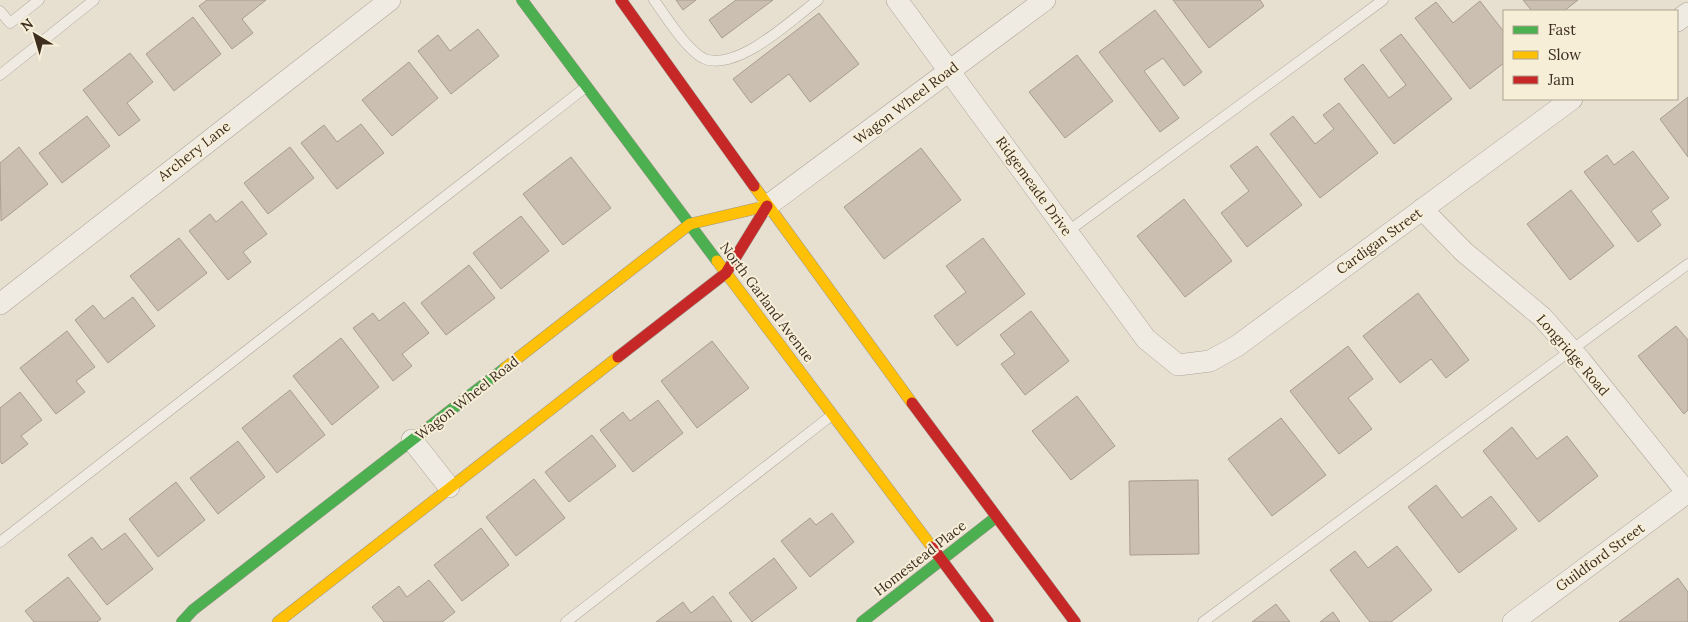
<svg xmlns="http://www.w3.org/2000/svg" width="1688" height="622" viewBox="0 0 1688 622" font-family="Lora,serif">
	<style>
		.building { fill: #cbbfb2; stroke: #a89c90 }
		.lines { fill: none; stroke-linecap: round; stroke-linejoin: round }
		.lane-casing { stroke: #ada599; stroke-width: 11 }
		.street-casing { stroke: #ada599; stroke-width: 22 }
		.fast-casing { stroke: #9c958a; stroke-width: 12 }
		.slow-casing { stroke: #9c958a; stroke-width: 12 }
		.jam-casing { stroke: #9c958a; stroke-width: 12 }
		.lane { stroke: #efebe3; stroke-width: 10 }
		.street { stroke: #efebe3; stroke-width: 21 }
		.fast { stroke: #4caf50; stroke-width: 11 }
		.slow { stroke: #ffc107; stroke-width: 11 }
		.jam { stroke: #c62828; stroke-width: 11 }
		.labels { text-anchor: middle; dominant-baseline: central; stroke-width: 4; stroke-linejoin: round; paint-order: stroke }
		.street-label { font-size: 14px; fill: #3d2e20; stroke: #f7eed8 }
	</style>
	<rect width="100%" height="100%" fill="#e7e0d1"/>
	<path class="building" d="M207 0H266L242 19 253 33 232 49 199 6Z
		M676 0H696L683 10Z
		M736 0H773L722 38 709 20Z
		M1173 0H1260L1264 6 1209 48Z
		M1523 0H1578L1564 11H1532Z
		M1480 1 1504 32V63L1470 89 1415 18 1436 2 1453 23Z
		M1155 10 1202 72 1184 86 1163 58 1144 71 1179 118 1160 132 1099 52Z
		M819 13 859 64 810 102 789 74 751 103 733 79Z
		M193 17 221 54 174 91 146 54Z
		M478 29 499 56 451 94 418 51 438 35 450 51Z
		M1401 34 1452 99 1394 144 1344 79 1363 64 1389 98 1406 85 1380 50Z
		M130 53 153 82 127 103 140 120 119 136 83 90Z
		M1077 55 1113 101 1065 138 1029 92Z
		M409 62 438 98 392 136 362 100Z
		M1688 97V157L1660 119Z
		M1339 103 1378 153 1320 198 1270 134 1293 116 1315 144 1334 129 1323 115Z
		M87 116 110 146 62 183 39 153Z
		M361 124 384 153 337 189 301 143 324 125 337 142Z
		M1257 146 1302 205 1247 247 1221 213 1249 191 1230 166Z
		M19 147 48 184 1 221 0 163Z
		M290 147 314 178 268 214 244 183Z
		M921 148 961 200 884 259 844 207Z
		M1633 151 1669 198 1651 211 1661 225 1638 242 1584 172 1607 155 1614 165Z
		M571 157 611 208 563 245 523 194Z
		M1571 190 1614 246 1570 280 1527 224Z
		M1184 199 1232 261 1185 297 1137 236Z
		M242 201 267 234 243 252 251 262 228 280 189 231 210 214 216 222Z
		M521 216 549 251 501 289 473 253Z
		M179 238 207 273 158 311 130 276Z
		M983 238 1025 294 957 346 934 316 966 292 946 266Z
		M469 265 495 298 446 335 421 303Z
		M1418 293 1469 360 1446 378 1431 359 1400 383 1363 336Z
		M133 297 155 326 108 363 75 320 93 305 104 319Z
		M404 302 429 333 402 354 412 366 393 381 353 328 373 313 379 321Z
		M1031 311 1069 361 1025 395 1001 364 1015 354 1000 335Z
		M1676 326 1688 340V410L1684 414 1638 356Z
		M67 331 95 367 76 381 85 392 56 414 20 368Z
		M341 338 379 387 332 425 293 376Z
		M712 341 749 388 697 428 661 381Z
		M1348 346 1373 379 1348 398 1372 429 1339 454 1290 391Z
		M290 390 325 435 277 473 242 428Z
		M20 392 42 420 21 436 28 444 2 464 0 461V408Z
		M1077 396 1115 446 1071 480 1032 431Z
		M658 400 683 433 633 472 600 430 623 412 630 421Z
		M1281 418 1326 475 1272 516 1228 459Z
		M1512 427 1537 459 1567 436 1598 476 1539 522 1483 451Z
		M592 435 616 466 569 502 545 472Z
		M238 441 265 477 218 514 190 478Z
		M534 479 565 518 516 556 486 517Z
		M1198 480 1199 554 1130 555 1129 481Z
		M176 482 205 520 158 557 129 519Z
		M1436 485 1462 518 1491 496 1517 529 1459 573 1408 507Z
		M832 513 854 542 810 577 781 541 810 518 816 525Z
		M481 528 509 565 462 601 434 565Z
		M125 533 153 569 107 605 68 555 92 537 102 550Z
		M1397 546 1432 590 1391 622H1370L1330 570 1355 551 1368 568Z
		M774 558 797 588 752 622 729 593Z
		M68 577 101 619 97 622H34L25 611Z
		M1678 578 1688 592V622H1619Z
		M429 580 455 612 442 622H384L372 607 399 586 407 597Z
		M713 596 732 622H656L683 602 691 613Z
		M1276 604 1290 622H1252Z
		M1333 612 1340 622H1320Z"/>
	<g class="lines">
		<g class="lane-casing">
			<path id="lane" d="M654 0C665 15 690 56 708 60 743 67 791 20 818 0
				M0 11 10 23 39 0
				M0 75 94 0
				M1067 232 1383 0
				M0 542 586 87
				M566 622 832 415
				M1203 622 1688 264"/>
		</g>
		<g class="street-casing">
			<path id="street" d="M897 0 1146 339 1178 365 1210 361 1237 346 1572 99
				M1677 21 1688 13
				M767 206 1045 0
				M1422 209 1464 252 1542 317 1581 361 1688 494
				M0 304 390 0
				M412 440 449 487
				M1513 622 1688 492"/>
		</g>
		<g class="fast-casing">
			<path id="fast" d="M522 0 717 261
				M182 622 193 610 505 368
				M862 622 995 518"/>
		</g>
		<g class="slow-casing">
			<path id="slow" d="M754 186 912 403
				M717 261 932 547
				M505 368 690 224 767 206
				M278 622 618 357"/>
		</g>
		<g class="jam-casing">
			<path id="jam" d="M621 0 754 186
				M618 357 726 273 767 206
				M912 403 1075 622
				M932 547 988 622"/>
		</g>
		<use href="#lane" class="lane"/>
		<use href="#street" class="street"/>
		<use href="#fast" class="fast"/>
		<use href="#slow" class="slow"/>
		<use href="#jam" class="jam"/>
	</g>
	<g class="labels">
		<g class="street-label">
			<text transform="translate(906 103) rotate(-37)">Wagon Wheel Road</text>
			<text transform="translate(194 151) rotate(-38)">Archery Lane</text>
			<text transform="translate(1034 186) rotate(54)">Ridgemeade Drive</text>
			<text transform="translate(1379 241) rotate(-36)">Cardigan Street</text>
			<text transform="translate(767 302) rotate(53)">North Garland Avenue</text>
			<text transform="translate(1573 355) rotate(49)">Longridge Road</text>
			<text transform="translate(467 398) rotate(-38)">Wagon Wheel Road</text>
			<text transform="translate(1600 557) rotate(-36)">Guildford Street</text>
			<text transform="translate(920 558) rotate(-38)">Homestead Place</text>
		</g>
	</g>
	<rect x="1503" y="10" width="175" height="90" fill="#f7eed8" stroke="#ada18e"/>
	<rect x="1513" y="26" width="25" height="8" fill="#4caf50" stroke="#ada18e"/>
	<text x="1548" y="35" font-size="15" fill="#3d2e20">Fast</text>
	<rect x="1513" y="51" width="25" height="8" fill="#ffc107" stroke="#ada18e"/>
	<text x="1548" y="60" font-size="15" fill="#3d2e20">Slow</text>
	<rect x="1513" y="76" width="25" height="8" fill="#c62828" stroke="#ada18e"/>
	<text x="1548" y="85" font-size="15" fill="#3d2e20">Jam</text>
	<g transform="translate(35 35) rotate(322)" stroke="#f7eed8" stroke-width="4" paint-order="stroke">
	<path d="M0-4L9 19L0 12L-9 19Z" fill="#3d2e20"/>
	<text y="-8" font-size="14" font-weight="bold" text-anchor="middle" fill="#3d2e20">N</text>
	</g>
</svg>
